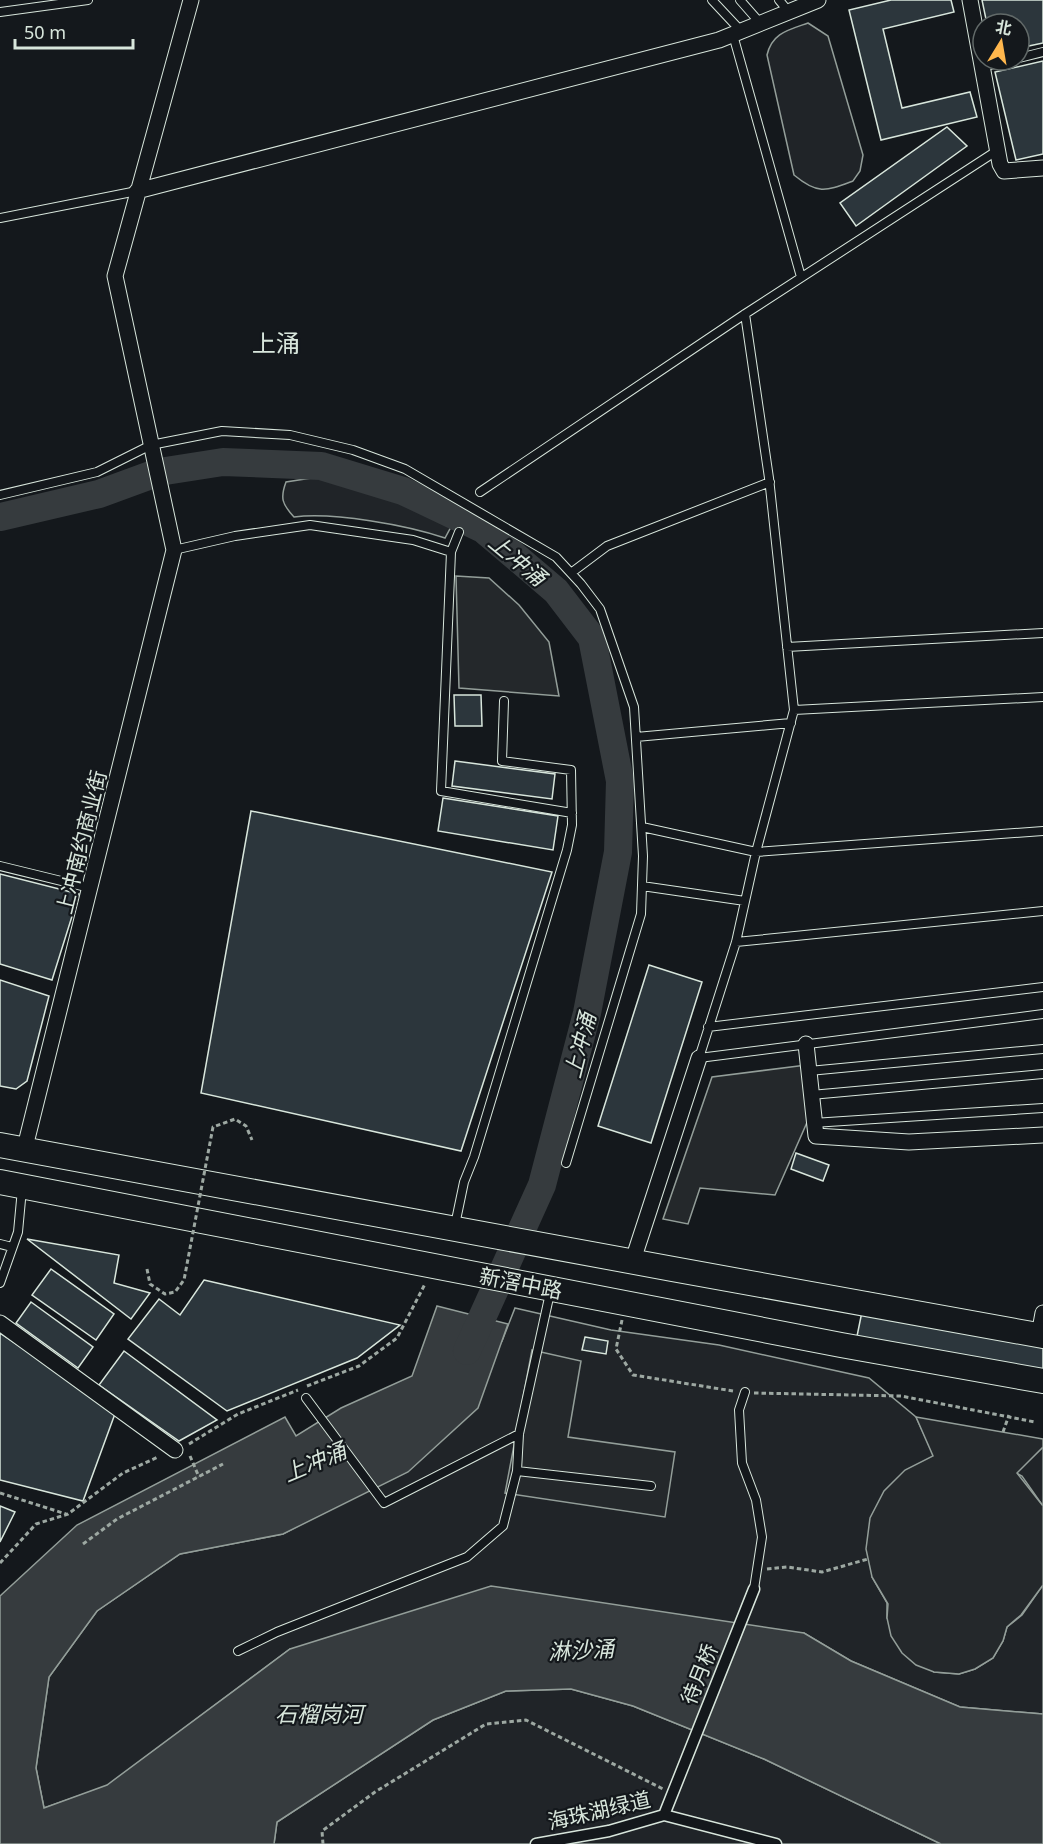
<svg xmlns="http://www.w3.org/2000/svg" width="1043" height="1844" viewBox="0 0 1043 1844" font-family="'Noto Sans','Noto Sans SC',sans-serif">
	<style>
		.green { fill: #202428; stroke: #939e99; stroke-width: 1.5 }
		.parking { fill: #24282b; stroke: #939e99; stroke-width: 1.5 }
		.water { fill: #363b3e; stroke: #939e99; stroke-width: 1.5 }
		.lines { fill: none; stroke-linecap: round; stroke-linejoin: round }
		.river { stroke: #363b3e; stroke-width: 28 }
		.building { fill: #2c363c; stroke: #d8e6dc; stroke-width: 1.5 }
		.service-casing { stroke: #d8e6dc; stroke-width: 10 }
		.pedestrian-casing { stroke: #d8e6dc; stroke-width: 13 }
		.minor-casing { stroke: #d8e6dc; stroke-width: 17 }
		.trunk-casing { stroke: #d8e6dc; stroke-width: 26 }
		.path { stroke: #9da8a2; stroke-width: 3; stroke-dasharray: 4.5 3; stroke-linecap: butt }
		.service { stroke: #14181c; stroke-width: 8 }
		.pedestrian { stroke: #14181c; stroke-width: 10 }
		.minor { stroke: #14181c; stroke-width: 15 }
		.trunk { stroke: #14181c; stroke-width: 24 }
		.path-bridge { stroke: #9da8a2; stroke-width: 3; stroke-dasharray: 4.5 3; stroke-linecap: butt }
		.labels { text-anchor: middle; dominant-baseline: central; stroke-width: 4.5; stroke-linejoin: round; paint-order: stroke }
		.street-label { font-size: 21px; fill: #d8e6dc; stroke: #14181c }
		.water-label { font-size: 22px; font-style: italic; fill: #d8e6dc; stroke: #14181c }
		.quarter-label { font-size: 24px; fill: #d8e6dc; stroke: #14181c }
	</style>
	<rect width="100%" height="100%" fill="#14181c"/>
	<path class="green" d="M808 23 828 36 863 155 860 171 853 181C826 191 818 195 794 175L767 55C772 33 788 30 808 23Z
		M318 477 411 503 453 523 445 538C406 525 334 512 294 517 282 504 280 498 286 482Z
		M515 1308 611 1330 719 1345 869 1378 916 1417 934 1456 872 1577 887 1603V1618L934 1672 959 1674 975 1669 993 1658 1003 1641 1007 1627 1022 1615 1043 1585V1714L960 1707 851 1661 804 1633 290 1649 107 1786 44 1808 36 1768 49 1677 97 1611 180 1554 283 1534 320 1514 502 1341Z
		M1043 1447V1506L1022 1476 1016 1473Z
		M571 1689 633 1706 764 1759 941 1844H274L277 1822 433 1720 506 1691Z"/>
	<path class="parking" d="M456 576 489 578 519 605 549 642 559 696 459 688Z
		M814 1064 816 1102 775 1195 700 1188 688 1224 663 1219 712 1077Z
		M532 1350 581 1361 568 1437 675 1452 665 1517 505 1493Z
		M916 1417 1043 1439V1447L1017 1473 1043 1506V1585L1021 1615 1007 1627 1003 1641 993 1658 975 1669 959 1674 934 1672 916 1665 902 1653 891 1636 887 1618 888 1604 872 1577 866 1549 870 1518 884 1491 905 1470 933 1456Z"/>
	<path class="water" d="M437 1306 508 1324 478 1408 408 1472 283 1534 180 1554 97 1611 49 1677 36 1768 44 1808 107 1785 290 1649 491 1586 804 1633 851 1661 960 1707 1043 1714V1844H941L764 1759 633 1706 571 1689 506 1691 433 1720 277 1822 274 1844H0V1596L77 1525 285 1417 296 1436 341 1408 412 1376Z"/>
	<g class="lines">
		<path class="river" d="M0 517 99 494 159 472 223 462 321 466 403 491 483 529 556 591 592 638 620 781 618 852 587 1013 542 1185 467 1351"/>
	</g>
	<path class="building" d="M891 0H951L954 12 883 29 902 108 970 92 977 117 881 140 849 10Z
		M982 0H1043V43L1019 48V24H987Z
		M1043 61V154L1016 160 995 72Z
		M947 127 967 146 856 226 840 203Z
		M454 695H481L482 726H455Z
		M455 761 555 774 552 799 452 786Z
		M443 798 558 816 553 850 438 831Z
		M251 811 552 872 461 1151 201 1093Z
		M0 874 79 894 52 980 0 964Z
		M649 965 702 982 651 1143 598 1126Z
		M0 980 49 996 27 1081 16 1089 0 1086Z
		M796 1153 829 1165 823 1181 791 1169Z
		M27 1239 119 1255 114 1283 150 1293 131 1319Z
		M51 1269 114 1314 96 1340 32 1295Z
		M204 1280 400 1325 357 1358 227 1411 128 1339 159 1299 180 1315Z
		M866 1292 1043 1326V1383L855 1346Z
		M31 1302 93 1347 78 1368 16 1323Z
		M0 1333 116 1411 83 1501 0 1480Z
		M585 1337 608 1341 606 1354 582 1350Z
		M124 1351 217 1420 179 1441 99 1385Z
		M0 1506 15 1512 0 1542Z"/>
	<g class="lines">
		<g class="service-casing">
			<path id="service" d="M712 0 741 31
				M740 0 761 24
				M779 0 789 12
				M0 12 88 0
				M733 35 801 277
				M1019 58 1043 52
				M983 67 1009 60
				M0 218 137 191
				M745 314 769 478 794 710 756 852 736 942 699 1058 1043 1014
				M480 492 745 314 998 150
				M0 495 97 472 151 445 222 431 290 435 353 450 405 469 556 557 581 584 600 609 634 707 643 856 641 914 566 1163
				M459 532 451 552 441 791 572 813
				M174 550 235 536 310 525 413 540 451 552
				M571 573 607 546 770 482
				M787 647 1043 633
				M794 710 1043 697
				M636 737 791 723
				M642 827 756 852 1043 831
				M0 866 90 888
				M642 886 745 901
				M736 942 1043 911
				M708 1027 1043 987
				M809 1071 1043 1049
				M811 1095 1043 1074
				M813 1123 1043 1108
				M455 1225 464 1182 474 1157 567 850 572 825 571 770 502 761 504 701
				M0 1244 12 1247
				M0 1283 18 1232 22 1189
				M550 1293 519 1434 517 1471 651 1486
				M745 1392 739 1410 742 1463 756 1500 762 1537 754 1589
				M306 1398 384 1503 519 1434
				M238 1651 277 1632 467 1557 503 1526 517 1471"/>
		</g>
		<g class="pedestrian-casing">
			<path id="pedestrian" d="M664 1815 754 1589
				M536 1844 609 1831 664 1815 776 1844"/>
		</g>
		<g class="minor-casing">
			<path id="minor" d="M970 0 1000 164 1004 171 1043 168
				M137 191 719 40 818 0
				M806 1044 816 1136 909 1142 1043 1135
				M26 1143 174 550 115 276 191 0
				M632 1263 699 1058
				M0 1323 175 1450
				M1039 1335 1043 1313"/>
		</g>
		<g class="trunk-casing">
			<path id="trunk" d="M0 1145C348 1209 695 1274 1043 1336
				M0 1182 841 1345 1043 1381"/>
		</g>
		<path class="path" d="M622 1320 616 1349 633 1375 733 1391
			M307 1386 359 1366 397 1338 425 1284
			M754 1393 901 1396 1035 1422
			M1003 1432 1009 1415
			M189 1444 238 1414 298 1390
			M190 1456 199 1477
			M0 1493 66 1514
			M83 1544 117 1519 223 1464
			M0 1563 36 1524 68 1514 123 1473 158 1457
			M767 1569 787 1567 822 1572 868 1559
			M323 1844 322 1831 375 1792 486 1724 526 1720 663 1789"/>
		<use href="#service" class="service"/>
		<use href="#pedestrian" class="pedestrian"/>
		<use href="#minor" class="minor"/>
		<use href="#trunk" class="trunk"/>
		<path class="path-bridge" d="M147 1269 150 1284 165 1294 175 1292 184 1280 213 1127 235 1119 246 1126 252 1140"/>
	</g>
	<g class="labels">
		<g class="street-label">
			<text transform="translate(81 842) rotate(-76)">上冲南约商业街</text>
			<text transform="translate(521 1283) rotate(11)">新滘中路</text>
			<text transform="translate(699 1674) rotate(-68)">待月桥</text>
			<text transform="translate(599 1810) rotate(-13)">海珠湖绿道</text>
		</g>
		<g class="water-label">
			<text transform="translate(518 559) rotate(40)">上冲涌</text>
			<text transform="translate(579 1045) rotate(-76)">上冲涌</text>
			<text transform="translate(314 1461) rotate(-23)">上冲涌</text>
			<text transform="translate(581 1649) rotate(-3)">淋沙涌</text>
			<text x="319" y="1713">石榴岗河</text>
		</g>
		<g class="quarter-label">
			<text x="276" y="342">上涌</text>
		</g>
	</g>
	<g transform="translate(1001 42) rotate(11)"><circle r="28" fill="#14181c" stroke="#626a69" stroke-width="1.5"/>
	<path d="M0-4.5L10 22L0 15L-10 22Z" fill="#ffb74d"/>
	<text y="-9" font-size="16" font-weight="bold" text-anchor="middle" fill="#d8e6dc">北</text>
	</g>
	<path d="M15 39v9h118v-9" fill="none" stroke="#d8e6dc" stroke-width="3"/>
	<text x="24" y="39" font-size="18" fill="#d8e6dc" stroke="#14181c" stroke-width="4.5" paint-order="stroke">50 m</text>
</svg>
